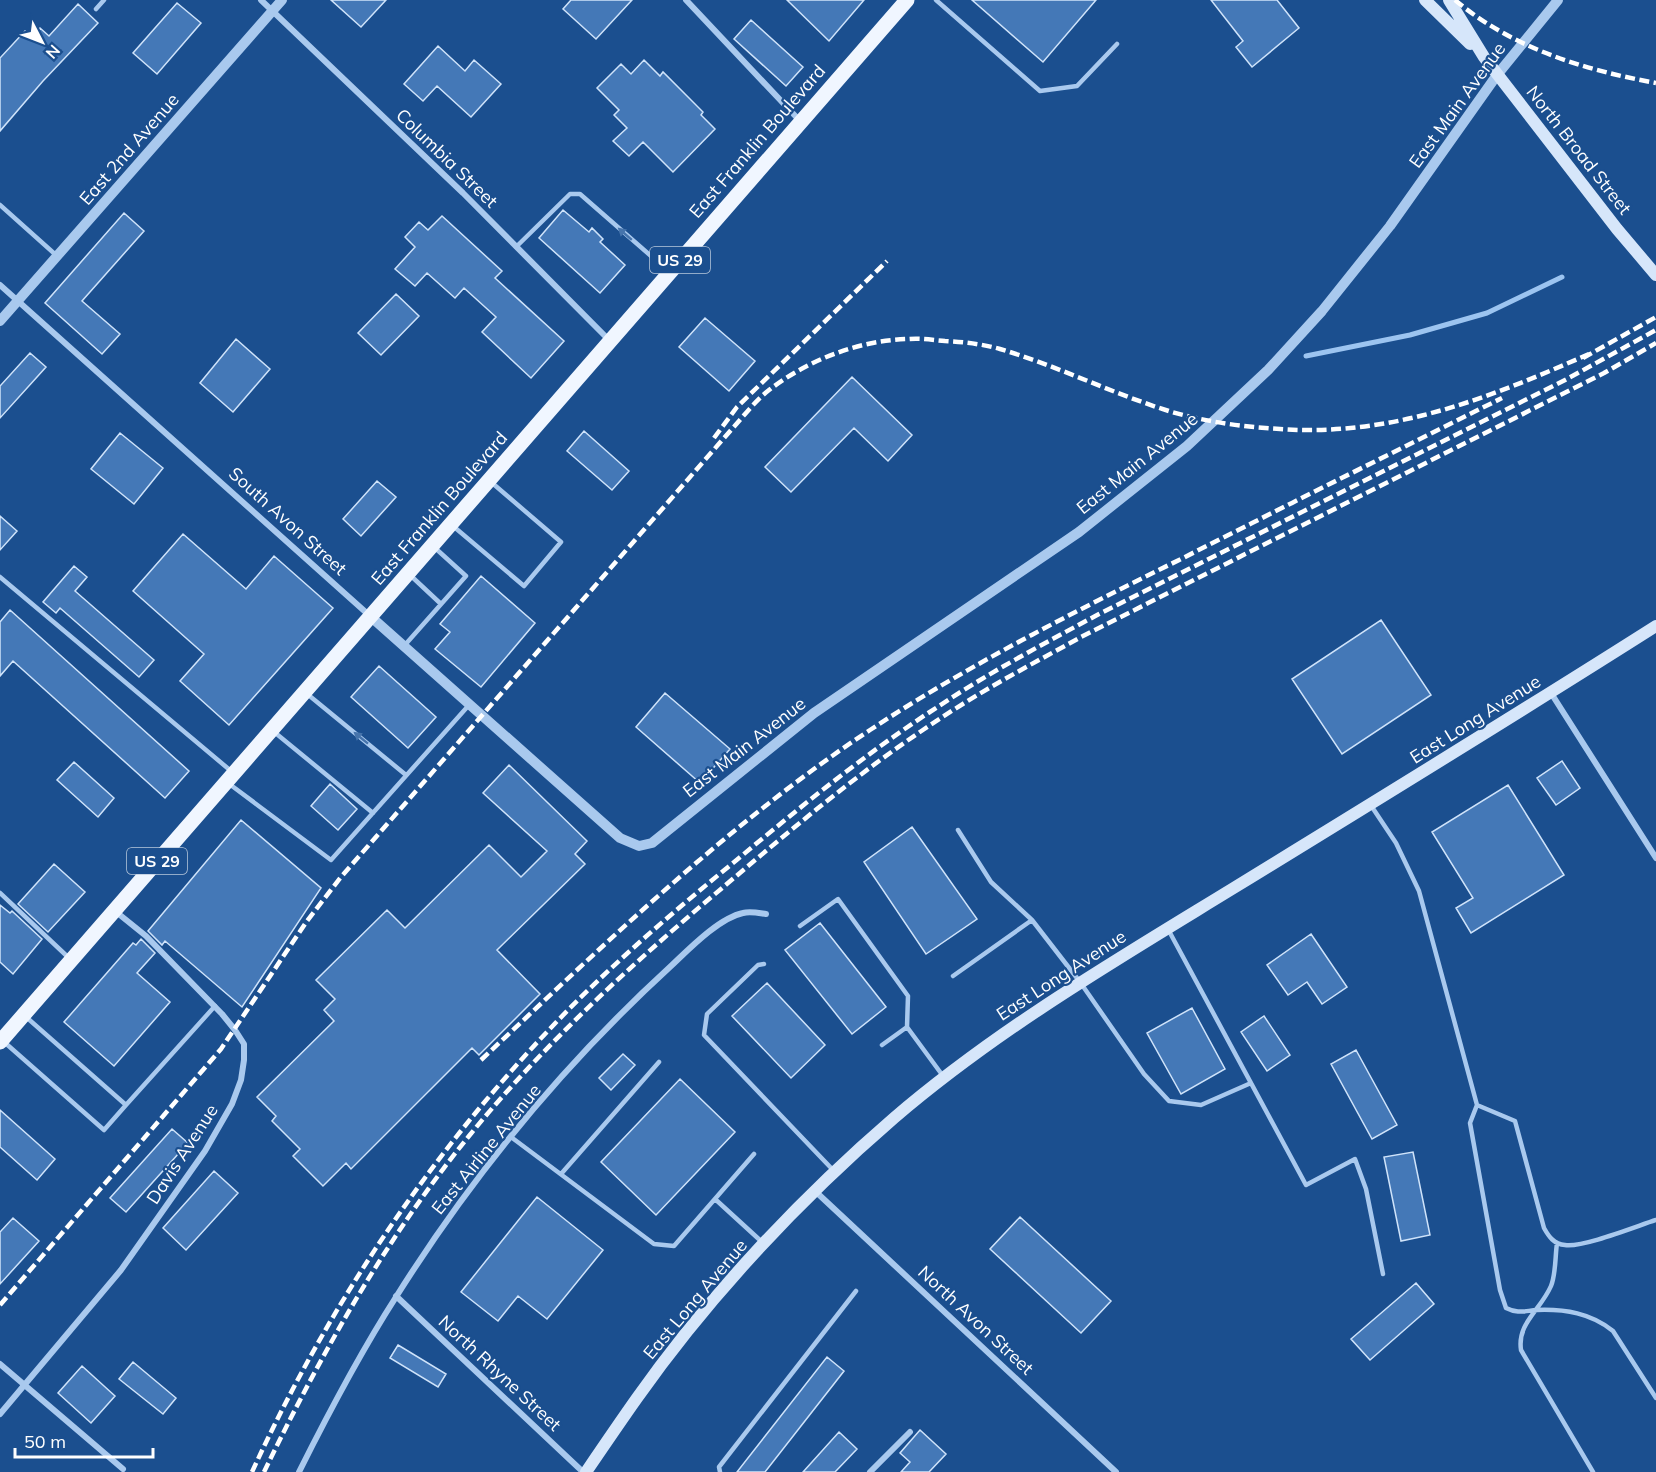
<svg xmlns="http://www.w3.org/2000/svg" width="1656" height="1472" viewBox="0 0 1656 1472" font-family="Mulish,sans-serif">
	<style>
		.lines { fill: none; stroke-linecap: round; stroke-linejoin: round }
		.stream { stroke: #9cc4f0; stroke-width: 5 }
		.building { fill: #4478b7; stroke: #cfe3fa; stroke-width: 1.5 }
		.service { stroke: #a9c9ee; stroke-width: 4.5 }
		.minor { stroke: #a9c9ee; stroke-width: 6 }
		.tertiary { stroke: #a9c9ee; stroke-width: 10 }
		.secondary { stroke: #d6e6fa; stroke-width: 12 }
		.primary { stroke: #f0f6ff; stroke-width: 15 }
		.rail { stroke: #fff; stroke-width: 4.5; stroke-dasharray: 10 4.5; stroke-linecap: butt }
		.oneway { fill: #4674ac }
		.labels { text-anchor: middle; dominant-baseline: central; stroke-width: 4.5; stroke-linejoin: round; paint-order: stroke }
		.shield { fill: #1b4f8f; stroke: #bbcadd; stroke-width: 1.5 }
		.shield-label { font-size: 16px; font-weight: bold; fill: #fff }
		.street-label { font-size: 18px; fill: #fff; stroke: #1b4f8f }
	</style>
	<rect width="100%" height="100%" fill="#1b4f8f"/>
	<g class="lines">
		<path class="stream" d="M1306 356 1410 335 1487 313 1562 277"/>
	</g>
	<path class="building" d="M331 0H386L361 27Z
		M571 0H632L596 39 563 9Z
		M787 0H864L829 41Z
		M972 0H1096L1043 62Z
		M1211 0H1277L1299 28 1252 67 1236 47 1243 41Z
		M177 3 201 23 157 74 133 53Z
		M78 4 98 23 43 81 0 131V58L25 31 32 37 40 28 49 36Z
		M751 20 803 67 786 86 734 39Z
		M438 46 465 71 474 60 501 84 471 117 437 86 423 101 404 84Z
		M644 60 660 76 663 72 703 112 701 115 715 129 673 172 643 142 629 156 613 141 627 128 614 115 619 110 597 88 621 64 631 74Z
		M563 210 589 232 592 228 603 239 600 242 625 265 600 293 539 238Z
		M124 213 144 231 82 301 120 334 102 354 45 303Z
		M442 216 502 271 495 278 564 341 531 378 482 332 496 317 464 288 455 298 427 273 415 286 395 269 415 247 405 237 419 222 428 230Z
		M396 294 419 316 381 355 358 333Z
		M705 318 755 361 729 391 679 347Z
		M236 339 270 369 233 412 200 383Z
		M30 353 46 367 0 418V386Z
		M852 377 912 435 888 461 854 428 791 492 765 467Z
		M584 431 629 471 612 490 567 451Z
		M120 433 163 468 134 504 91 469Z
		M377 481 396 497 361 536 343 519Z
		M0 516 17 531 0 550Z
		M183 534 246 589 274 556 333 608 229 725 180 681 204 654 133 591Z
		M74 566 87 577 75 591 154 660 139 677 60 608 56 613 43 602Z
		M481 576 535 623 481 687 435 649 450 632 440 624Z
		M10 610 189 771 165 798 13 661 0 676V622Z
		M1381 620 1431 695 1342 754 1292 679Z
		M379 666 436 717 408 748 351 697Z
		M665 693 730 749 700 783 636 727Z
		M1562 761 1580 788 1556 805 1537 778Z
		M74 762 114 798 98 817 57 780Z
		M509 765 587 841 575 854 585 864 497 950 540 994 479 1055 472 1048 351 1169 346 1163 323 1186 293 1156 300 1149 272 1121 276 1116 257 1097 334 1021 324 1010 335 999 316 980 387 910 405 928 489 845 521 877 547 851 483 793Z
		M330 784 357 809 338 830 311 806Z
		M1508 785 1564 875 1471 933 1456 908 1473 898 1432 832Z
		M241 820 321 888 242 1007 165 941 162 945 148 931Z
		M912 827 977 919 926 954 864 862Z
		M54 864 85 892 48 932 18 904Z
		M0 905 10 913 12 911 42 939 13 974 0 962Z
		M820 923 886 1007 852 1034 785 950Z
		M1311 934 1347 987 1322 1004 1307 982 1288 995 1267 965Z
		M141 939 155 953 137 973 170 1002 114 1066 64 1022 133 943 136 945Z
		M767 983 825 1045 791 1078 732 1016Z
		M1192 1008 1225 1069 1181 1094 1147 1033Z
		M1264 1016 1290 1055 1267 1071 1241 1032Z
		M1356 1050 1397 1125 1372 1139 1331 1064Z
		M623 1054 635 1065 611 1090 599 1078Z
		M680 1079 735 1132 656 1215 601 1162Z
		M0 1110 55 1159 37 1180 0 1147Z
		M172 1129 188 1143 126 1212 110 1198Z
		M1413 1152 1430 1235 1401 1241 1384 1157Z
		M214 1171 238 1193 186 1250 163 1228Z
		M537 1197 603 1250 547 1319 518 1296 498 1321 461 1292Z
		M1020 1217 1111 1301 1081 1333 990 1249Z
		M13 1218 39 1241 0 1284V1232Z
		M1416 1283 1434 1304 1370 1360 1351 1339Z
		M398 1345 446 1374 438 1387 390 1358Z
		M827 1357 844 1371 765 1472H737Z
		M133 1362 176 1398 163 1414 119 1379Z
		M82 1366 115 1396 91 1423 58 1393Z
		M920 1430 946 1454 929 1472H901L910 1462 900 1453Z
		M839 1432 857 1449 835 1472H803Z"/>
	<g class="lines">
		<path class="service" d="M936 0 1040 91 1077 86 1117 44
			M96 9 104 0
			M0 205 57 256
			M516 247 570 194H580L667 270
			M453 526 524 586 561 542 491 482
			M410 575 441 604
			M0 577 231 771
			M404 646 466 576 434 547
			M306 693 406 775
			M273 731 373 813
			M228 783 331 860 469 705
			M1370 804 1396 843 1419 891 1477 1105 1515 1121 1544 1228C1549 1237 1554 1244 1565 1245 1582 1248 1637 1226 1656 1220
			M958 830 991 882 1032 920 1080 982 1144 1074 1169 1101 1201 1105 1251 1083
			M0 893 70 959
			M800 926 838 899 908 996 907 1027 943 1076
			M1169 931 1306 1185 1355 1159 1366 1189 1383 1274
			M764 964 758 965 707 1014 704 1035 833 1170
			M953 976 1032 920
			M25 1016 126 1105 215 1006
			M3 1041 104 1130 126 1105
			M882 1045 907 1027
			M1477 1105 1470 1123 1500 1290 1506 1308C1518 1314 1524 1311 1537 1310 1565 1309 1591 1313 1613 1331L1656 1398
			M511 1137 654 1244 674 1246 754 1154
			M561 1174 659 1062
			M715 1199 762 1242
			M1557 1243C1555 1257 1556 1274 1551 1286 1540 1311 1517 1323 1521 1350L1593 1472
			M720 1472 719 1467 856 1291"/>
		<path class="minor" d="M261 0 463 193 609 340
			M686 0 800 121
			M0 285 370 616
			M1551 693 1656 858
			M815 1191 1116 1472
			M396 1296 583 1472
			M0 1364 123 1469
			M0 1414 121 1270 205 1151 232 1104 241 1080 244 1060V1044L235 1030 222 1014 146 936 115 911
			M299 1472C329 1412 360 1353 396 1297 472 1176 565 1063 671 966 689 949 719 918 743 913 750 911 759 913 766 914
			M870 1472 910 1432"/>
		<path class="tertiary" d="M0 321 282 0
			M370 616 620 838 639 846 652 843 814 713 1079 532 1187 446 1268 370 1322 311 1390 226 1497 75 1558 0"/>
		<path class="secondary" d="M1425 0 1470 44
			M1449 0 1484 57 1617 229 1656 275
			M586 1472C603 1447 620 1422 637 1398 709 1296 800 1199 894 1118 998 1029 1116 960 1232 889 1374 802 1516 715 1656 626"/>
		<path class="primary" d="M0 1042 907 0"/>
		<path class="rail" d="M1455 0C1512 48 1584 70 1656 83
			M1583 358 1656 317
			M714 438 737 407 887 261
			M481 1060C606 943 728 824 870 730 970 664 1076 611 1183 558 1289 504 1396 451 1502 398
			M0 1305 221 1049 307 921 341 877 731 430C743 417 755 401 769 390 808 360 859 340 909 339 921 338 933 340 945 341 964 342 982 344 1000 349 1058 366 1113 394 1172 412 1207 422 1244 427 1280 429 1392 437 1489 398 1589 354
			M252 1472C326 1311 424 1162 546 1033 603 972 668 916 733 863 799 808 866 753 939 706 990 672 1045 643 1099 614L1567 379 1656 330
			M264 1472C321 1354 386 1238 469 1136 538 1051 619 976 702 905 779 840 856 773 941 718 986 688 1034 663 1081 637L1604 373 1656 343"/>
	</g>
	<defs><path id="oneway-solid" d="M-6-.8H1V-3.2L6.5 0L1 3.2V.8H-6Z" transform="scale(1.5)"/></defs>
	<g class="oneway">
		<use href="#oneway-solid" transform="translate(625 234) rotate(-139)"/>
		<use href="#oneway-solid" transform="translate(361 738) rotate(-141)"/>
	</g>
	<g class="labels">
		<g class="shield">
			<rect x="650" y="247" width="60" height="26" rx="4.5"/>
			<rect x="127" y="848" width="60" height="26" rx="4.5"/>
		</g>
		<g class="shield-label">
			<text x="680" y="260">US 29</text>
			<text x="157" y="861">US 29</text>
		</g>
		<g class="street-label">
			<text transform="translate(1457 105) rotate(-54)">East Main Avenue</text>
			<text transform="translate(757 141) rotate(-49)">East Franklin Boulevard</text>
			<text transform="translate(129 149) rotate(-49)">East 2nd Avenue</text>
			<text transform="translate(1579 150) rotate(52)">North Broad Street</text>
			<text transform="translate(447 158) rotate(44)">Columbia Street</text>
			<text transform="translate(1137 463) rotate(-39)">East Main Avenue</text>
			<text transform="translate(439 508) rotate(-49)">East Franklin Boulevard</text>
			<text transform="translate(288 521) rotate(42)">South Avon Street</text>
			<text transform="translate(1475 719) rotate(-32)">East Long Avenue</text>
			<text transform="translate(744 747) rotate(-38)">East Main Avenue</text>
			<text transform="translate(1061 975) rotate(-33)">East Long Avenue</text>
			<text transform="translate(486 1149) rotate(-51)">East Airline Avenue</text>
			<text transform="translate(182 1154) rotate(-57)">Davis Avenue</text>
			<text transform="translate(695 1299) rotate(-50)">East Long Avenue</text>
			<text transform="translate(976 1320) rotate(43)">North Avon Street</text>
			<text transform="translate(500 1373) rotate(43)">North Rhyne Street</text>
		</g>
	</g>
	<g transform="translate(42 42) rotate(132)" stroke="#1b4f8f" stroke-width="4.5" paint-order="stroke">
	<path d="M0-4.5L10 22L0 15L-10 22Z" fill="#ffffff"/>
	<text y="-9" font-size="16" font-weight="bold" text-anchor="middle" fill="#ffffff">N</text>
	</g>
	<path d="M15 1448v9h138v-9" fill="none" stroke="#ffffff" stroke-width="3"/>
	<text x="24" y="1448" font-size="18" fill="#ffffff" stroke="#1b4f8f" stroke-width="4.5" paint-order="stroke">50 m</text>
</svg>
